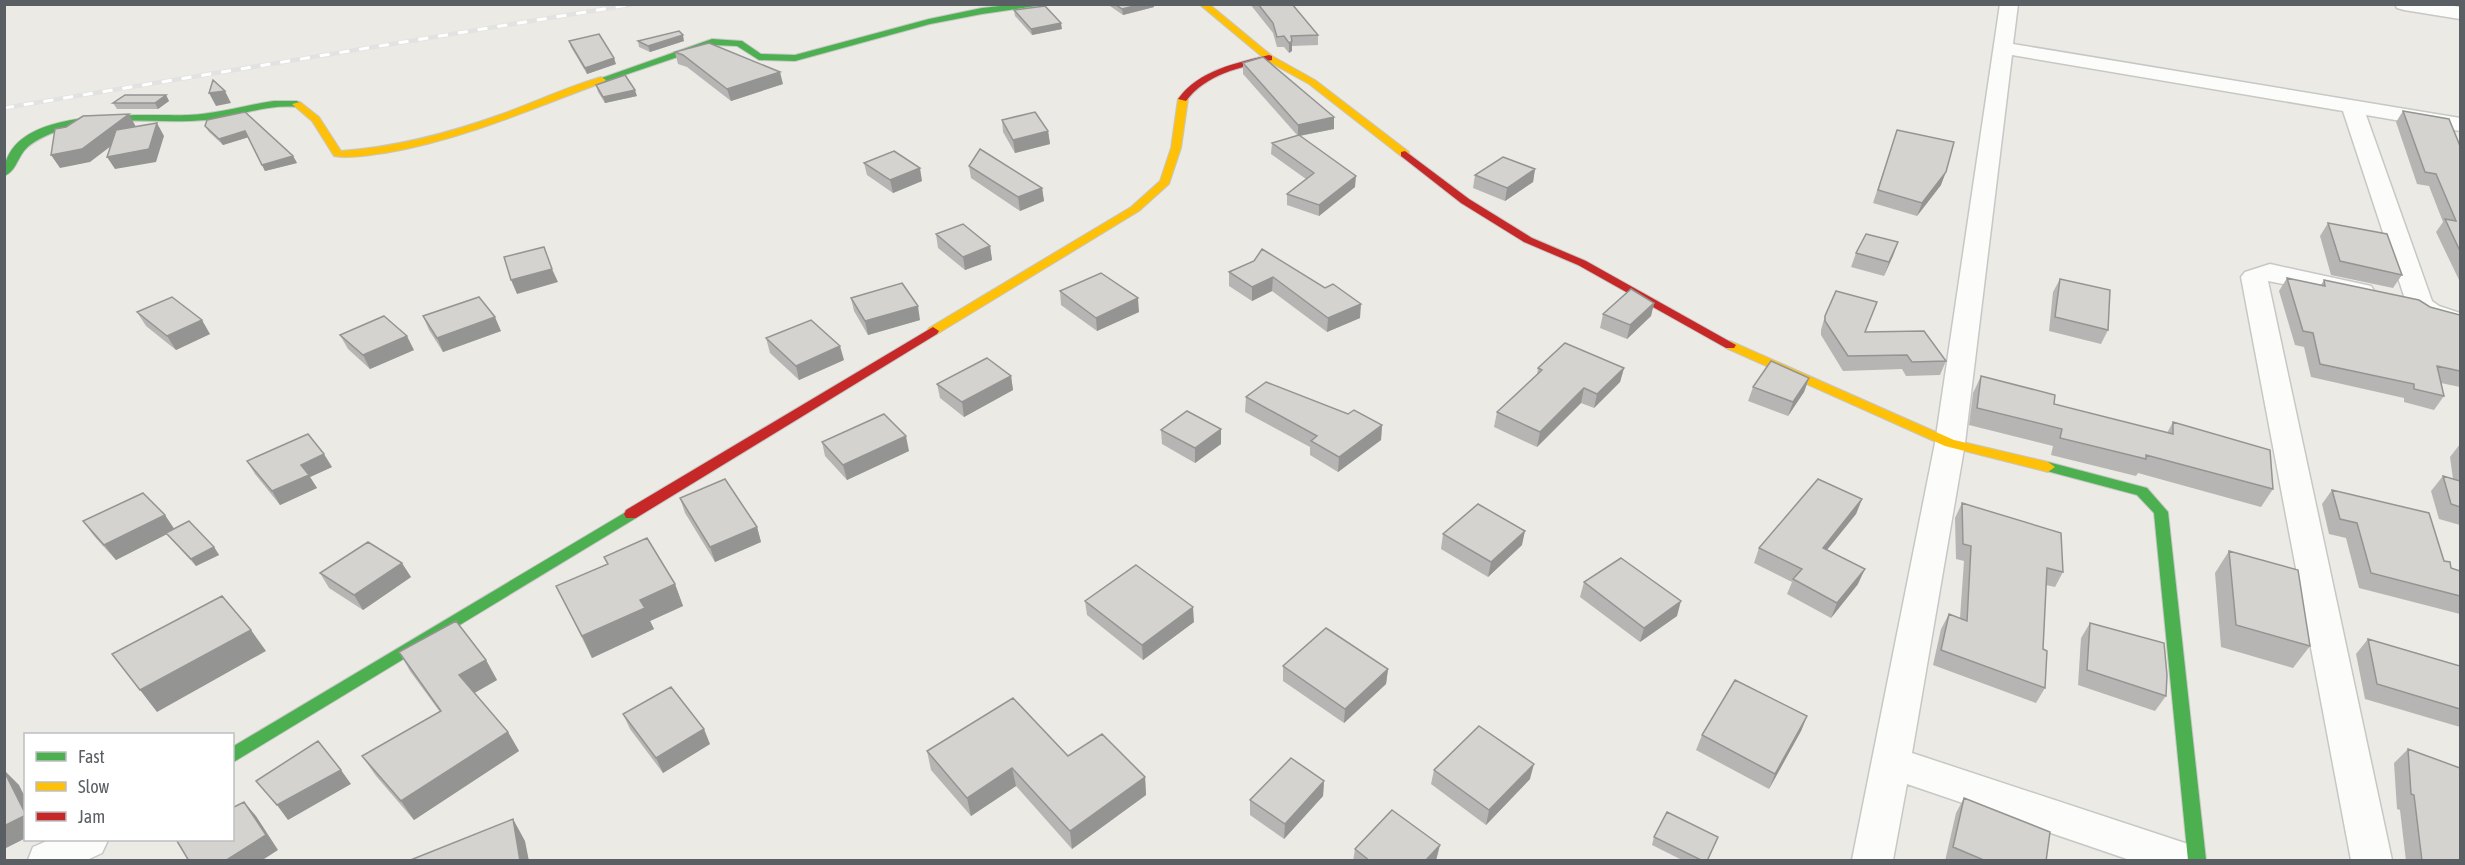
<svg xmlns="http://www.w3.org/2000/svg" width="2465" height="865" viewBox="0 0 2465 865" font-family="'Asap Condensed',sans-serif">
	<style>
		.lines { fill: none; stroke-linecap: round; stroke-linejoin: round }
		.street-casing { stroke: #c7c7c6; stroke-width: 3 }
		.fast-casing { stroke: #c6c7c6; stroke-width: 2 }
		.slow-casing { stroke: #c6c7c6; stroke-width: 2 }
		.jam-casing { stroke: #c6c7c6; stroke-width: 2 }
		.street { fill: #fcfcfb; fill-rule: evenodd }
		.fast { fill: #4caf50; fill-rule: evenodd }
		.slow { fill: #ffc107; fill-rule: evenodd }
		.jam { fill: #c62828; fill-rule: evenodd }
		.rail-casing { stroke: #e2e2e2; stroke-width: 4.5 }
		.rail { stroke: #fff; stroke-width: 3; stroke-dasharray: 10; stroke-linecap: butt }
		.wall { fill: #b6b5b3 }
		.shaded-wall { fill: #949492 }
		.building { fill: #d4d3d0; stroke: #949492; stroke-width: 1.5 }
	</style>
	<rect width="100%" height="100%" fill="#ebeae5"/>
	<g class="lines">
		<g class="street-casing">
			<path id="street" d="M2000 4H2018L2013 44 2460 118V131L2366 115 2432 301 2439 306 2460 313V329L2421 318 2407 305 2343 111 2012 55 1965 443 1912 753 2197 847 2202 860H2130L1907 784 1893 860H1852L1935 443Z
				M2395 4H2442L2460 7V19L2404 10 2397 8Z
				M2270 264 2371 286 2375 292 2371 298 2362 300 2268 281 2392 860H2351L2241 277 2245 272Z
				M49 840H108L102 853 87 860H28L33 847Z"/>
		</g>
		<g class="fast-casing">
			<path id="fast" d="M1018 4H1049L982 14 930 24 795 61 759 60 737 46 713 45 604 82 596 80 712 39 742 41 761 54 795 55 929 19 982 8Z
				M274 101H297L302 104 297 107C265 104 237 117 206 120 154 125 100 112 50 134 41 138 30 143 24 151 17 160 15 172 4 176 4 103 143 117 188 115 218 114 245 105 274 101Z
				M2048 462 2147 488 2168 512 2206 860H2188L2154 513 2137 495 2043 470 2041 467Z
				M631 509 636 510 638 514 636 518 232 763V747Z"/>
		</g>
		<g class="slow-casing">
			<path id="slow" d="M1199 4H1209L1272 56 1315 80 1409 152V156H1401L1309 84 1266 60Z
				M601 77 606 80 604 82C532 109 461 140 385 153 369 155 350 159 334 156L312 121 292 104 300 102 319 117 341 151C397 147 449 133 502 114 535 102 567 87 601 77Z
				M1183 96 1188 99 1181 148 1169 184 1139 211 937 334H929L927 331 929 328 1131 207 1160 181 1171 148 1178 99Z
				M1730 341 1954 440 2048 462 2055 467 2048 472 1945 446 1726 348 1724 345 1726 342Z"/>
		</g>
		<g class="jam-casing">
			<path id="jam" d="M1269 55 1272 56V60C1241 67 1206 74 1186 101L1178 99C1199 70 1236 63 1269 55Z
				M1405 151 1469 199 1532 238 1586 261 1736 345 1734 348H1726L1578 265 1524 242 1461 203 1401 156V152Z
				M933 327 939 331 937 334 636 518H626L624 514 626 510Z"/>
		</g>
		<use href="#street" class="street"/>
		<use href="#fast" class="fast"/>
		<use href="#slow" class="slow"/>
		<use href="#jam" class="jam"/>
		<g class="rail-casing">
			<path id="rail" d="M4 108 634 4"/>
		</g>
		<use href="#rail" class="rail"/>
	</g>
	<path class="wall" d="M1107 4H1154V7L1123 15Z
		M1250 4H1292L1318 35V45L1292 46V51L1289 53 1284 47H1277L1273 33Z
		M1014 10 1062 29 1032 35 1015 16Z
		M569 41 616 64 587 74 571 47Z
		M638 41H684L650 52 639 47Z
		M675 52 783 84 731 101 687 67 678 64Z
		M1243 63 1334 129 1300 136 1355 187 1319 216 1287 205V194L1306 179 1271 154 1272 143 1297 135 1243 74Z
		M596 85 637 96 605 103 598 92Z
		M166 95 169 101 158 109H117L113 103Z
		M2403 111 2460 146V282L2436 232 2443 222 2429 186 2417 184 2396 122Z
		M245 112 293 156 297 163 265 171 249 137 223 145 209 132 205 126 207 120Z
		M1002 120 1048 131 1050 144 1015 153 1003 132Z
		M1897 130 1941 185 1917 216 1873 203Z
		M864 163 922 181 893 193 867 175Z
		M969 166 1042 188 1044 201 1020 211 971 178Z
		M1535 169 1533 182 1505 201 1473 188 1475 175Z
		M2328 223 2402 275 2393 288 2331 275 2320 236Z
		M936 234 990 246 992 260 965 270 938 248Z
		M1898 242 1884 276 1851 267 1856 253Z
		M1254 261 1325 288 1360 318 1327 332 1272 291 1252 301 1229 286V272Z
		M2287 278 2321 285 2324 280 2460 315V387L2441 383 2444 396 2434 410 2404 402V398L2311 377 2304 347 2295 345 2279 291Z
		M2060 279 2108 330 2101 344 2049 331 2053 292Z
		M1060 291 1139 312 1097 331 1061 305Z
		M851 298 920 320 868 335 854 311Z
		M1654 303 1651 316 1627 339 1600 328 1603 314Z
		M137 312 210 334 176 350 146 326Z
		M423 316 501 331 443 352 429 330Z
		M1825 316 1865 332 1946 361 1940 375 1906 376 1902 369 1843 371 1821 335V330Z
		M340 335 414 350 370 369 348 349Z
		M766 338 844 360 799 380 770 353Z
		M1538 368H1624L1620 382 1594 408 1581 403 1537 447 1494 427 1497 412 1537 375Z
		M1011 376 1013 390 964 417 940 398 937 384Z
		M1981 376 2054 404 2167 433 2173 422 2273 489 2261 507 2138 473 2136 476 2051 455 2053 446 1969 425 1973 393Z
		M1809 378 1804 392 1788 416 1748 401 1753 387Z
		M1246 397 1348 414 1382 425 1381 440 1338 472 1310 455V447L1245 412Z
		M1161 430 1221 444 1195 463 1162 444Z
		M822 442 909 451 847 480 825 456Z
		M2460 444V525L2439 519 2431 491 2443 476 2453 479 2450 457Z
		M247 461 332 467 310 477 317 488 280 505 255 474Z
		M2332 490 2444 561 2451 568 2460 571V618V614L2359 588 2346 538 2329 534 2322 504Z
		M680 498 757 527 761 542 715 562 685 513Z
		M1862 499 1856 514 1827 550 1858 584 1831 618 1787 594 1792 582 1754 563 1759 548Z
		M1962 503 2063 572 2055 587 2046 585 2043 649 2045 688 2036 703 1933 665 1941 629 1949 614 1960 618 1964 561 1956 559 1955 518Z
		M83 521 174 529 214 547 219 555 196 566 172 540 167 534 116 560 94 536Z
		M1443 534 1522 545 1488 577 1441 549Z
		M2229 551 2310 646 2293 668 2221 647 2215 573Z
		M604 557 675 584 683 606 650 621 654 629 592 658 556 586 607 564Z
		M320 573 411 577 363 610 329 588Z
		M1584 582 1677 616 1640 642 1580 597Z
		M1085 601 1194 622 1143 660 1087 615Z
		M2090 623 2166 696 2155 711 2078 685 2081 638Z
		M2368 639 2460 666V727L2365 699 2356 654Z
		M399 652 486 660 497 680 474 693 508 732 519 751 414 820 376 776 362 756 440 712 410 671Z
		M1283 666 1388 669 1386 684 1344 723 1283 681Z
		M623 714 710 744 663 773 630 729Z
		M1807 716 1801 731 1769 789 1696 750 1702 735Z
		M2408 749 2460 861H2406L2400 810 2397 809 2394 763Z
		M927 751 1068 756 1145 777 1146 795 1072 849 1016 786 971 816 931 770Z
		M1434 770 1530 779 1486 825 1431 784Z
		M1324 781 1323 796 1284 839 1250 815V800Z
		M1964 798 2046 861H1945L1956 813Z
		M1654 837 1708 861H1684L1652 845Z
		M1355 849 1437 860 1436 861H1353Z"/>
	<path class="shaded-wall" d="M1142 4H1154V7L1123 15 1122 9Z
		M1061 23 1062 29 1032 35 1031 29Z
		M683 35 684 41 650 52 648 46Z
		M1292 41V51L1289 53V43Z
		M614 58 616 64 587 74 585 68Z
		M780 72 783 84 731 101 727 89Z
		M635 90 637 96 605 103 603 97Z
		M225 91 231 103 216 106 209 93Z
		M166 95 169 101 158 109 155 103Z
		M129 114 136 127 90 162 60 168 51 155Z
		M1334 117V129L1298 136V125Z
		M157 123 164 136 156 162 115 169 107 157Z
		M245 131 249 137 223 145 219 139Z
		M1048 131 1050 144 1015 153 1013 140Z
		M293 156 297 163 265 171 262 165Z
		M920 168 922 181 893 193 890 180Z
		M1535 169 1533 182 1505 201 1507 188Z
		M1946 172 1941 185 1917 216 1922 203Z
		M1356 176 1355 187 1319 216V205Z
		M1042 188 1044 201 1020 211 1018 197Z
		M1898 242 1893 256 1884 276 1889 262Z
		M990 246 992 260 965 270 963 257Z
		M552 269 558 282 517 294 511 280Z
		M1273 277 1272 291 1252 301V287Z
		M1138 298 1139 312 1097 331 1096 318Z
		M1654 303 1651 316 1627 339 1630 325Z
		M1361 304 1360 318 1327 332 1328 318Z
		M918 306 920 320 868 335 865 321Z
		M495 317 501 331 443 352 437 338Z
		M202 320 210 334 176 350 167 336Z
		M407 336 414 350 370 369 363 355Z
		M840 346 844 360 799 380 796 366Z
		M1624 368 1620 382 1594 408 1597 394Z
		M1011 376 1013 390 964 417 962 402Z
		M1809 378 1804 392 1788 416 1793 402Z
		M1584 388 1581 403 1537 447 1540 432Z
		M1382 425 1381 440 1338 472 1339 457Z
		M1221 429V444L1195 463V448Z
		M906 436 909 451 847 480 843 465Z
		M324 454 332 467 310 477 317 488 280 505 272 491 301 465Z
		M1862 499 1856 514 1817 562 1823 548Z
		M165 515 175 530 116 560 104 545Z
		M757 527 761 542 715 562 710 547Z
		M1525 531 1522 545 1488 577 1491 562Z
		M214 547 219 555 196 566 191 559Z
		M402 563 411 577 363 610 354 595Z
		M1865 569 1858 584 1831 618 1837 603Z
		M675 584 683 606 650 621 654 629 592 658 582 636 640 600Z
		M1681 601 1677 616 1640 642 1644 628Z
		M1193 607 1194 622 1143 660 1142 645Z
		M251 630 266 651 157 712 140 690Z
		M486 660 497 680 471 695 459 675Z
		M1388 669 1386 684 1344 723 1345 709Z
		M1807 716 1801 731 1769 789 1775 774Z
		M704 729 710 744 663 773 656 758Z
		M508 732 519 751 414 820 401 801Z
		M1534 764 1530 779 1486 825 1489 810Z
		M1012 768 1016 786 971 816 967 798Z
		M4 770 19 785 26 799V815Z
		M341 770 351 784 288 820 277 805Z
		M1145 777 1146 795 1072 849 1070 831Z
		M1324 781 1323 796 1284 839 1285 824Z
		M244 802 256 816 278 850 261 861H225Z
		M26 815V838L4 849V826Z
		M513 819 525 841 529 861H520Z
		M1440 845 1436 861H1425Z"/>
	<path class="building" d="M1115 4H1142L1122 9Z
		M1258 4H1292L1318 35 1291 36 1292 41 1289 43 1284 36 1277 37 1273 23Z
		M1045 6 1061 23 1031 29 1014 10Z
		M679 31 683 35 648 46 638 41Z
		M599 34 614 58 585 68 569 41Z
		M709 43 780 72 727 89 683 55 675 52Z
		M1263 57 1334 117 1298 125 1243 63Z
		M625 75 635 90 603 97 596 85Z
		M213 80 225 91 209 93Z
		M125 95H166L155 103H113Z
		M2403 111 2449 119 2460 146V251L2445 219 2456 221 2436 174 2425 172Z
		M245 112 293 156 262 165 245 131 219 139 205 126 207 120Z
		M1035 112 1048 131 1013 140 1002 120Z
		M129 114 82 149 51 155 55 129 66 127 83 116Z
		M157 123 149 149 107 157 116 130Z
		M1897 130 1954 142 1946 172 1922 203 1878 190Z
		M1299 135 1356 176 1319 205 1287 194 1314 173 1272 143Z
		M980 149 1042 188 1018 197 969 166Z
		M894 151 920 168 890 180 864 163Z
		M1503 157 1535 169 1507 188 1475 175Z
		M2328 223 2387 234 2402 275 2340 261Z
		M963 224 990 246 963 257 936 234Z
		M1866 234 1898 242 1889 262 1856 253Z
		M544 247 552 269 511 280 504 257Z
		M1262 249 1325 288 1333 284 1361 304 1328 318 1273 277 1252 287 1229 272 1254 261Z
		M1101 273 1138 298 1096 318 1060 291Z
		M2287 278 2325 286 2324 280 2419 300 2430 307 2460 315V371L2437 366 2444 396 2414 389V384L2320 364 2313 333 2303 331Z
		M2060 279 2110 290 2108 330 2055 317Z
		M902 283 918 306 865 321 851 298Z
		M1631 289 1654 303 1630 325 1603 314Z
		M1836 291 1877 302 1865 332 1924 331 1946 361 1912 362 1907 355 1848 356 1825 321V316Z
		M172 297 202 320 167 336 137 312Z
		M479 297 495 317 437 338 423 316Z
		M384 316 407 336 363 355 340 335Z
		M811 320 840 346 796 366 766 338Z
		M1565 343 1624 368 1597 394 1584 388 1540 432 1497 412 1542 370 1538 368Z
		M987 358 1011 376 962 402 937 384Z
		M1771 361 1809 378 1793 402 1753 387Z
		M1981 376 2055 395 2054 404 2173 434V422L2270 450 2273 489 2146 455V459L2060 438 2062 429 1977 408Z
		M1266 382 1348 414 1354 410 1382 425 1339 457 1311 441 1317 436 1246 397Z
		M1187 411 1221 429 1195 448 1161 430Z
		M884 414 906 436 843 465 822 442Z
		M308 434 324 454 301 465 309 475 272 491 247 461Z
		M2443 476 2460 481V507L2451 504Z
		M725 479 757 527 710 547 680 498Z
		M1818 479 1862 499 1823 548 1865 569 1837 603 1793 579 1802 569 1759 548Z
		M2332 490 2429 513 2444 561 2450 562 2451 568 2460 571V596L2371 573 2357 523 2340 519Z
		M143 493 165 515 104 545 83 521Z
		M1962 503 2061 533 2063 572 2047 568 2043 649 2047 651 2045 688 1941 650 1949 614 1967 621 1971 546 1963 544Z
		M1478 504 1525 531 1491 562 1443 534Z
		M189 521 214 547 191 559 166 533Z
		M647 538 675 584 640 600 645 608 582 636 556 586 608 564 604 557Z
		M368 542 402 563 354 595 320 573Z
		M2229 551 2298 570 2310 646 2236 625Z
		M1621 558 1681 601 1644 628 1584 582Z
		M1136 565 1193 607 1142 645 1085 601Z
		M222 596 251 630 140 690 112 654Z
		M456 621 486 660 459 675 508 732 401 801 362 756 441 711 399 652Z
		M2090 623 2164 643 2167 675 2166 696 2087 670Z
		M1326 628 1388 669 1345 709 1283 666Z
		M2368 639 2460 666V709L2377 684Z
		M1735 680 1807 716 1775 774 1702 735Z
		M671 687 704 729 656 758 623 714Z
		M1013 698 1068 756 1102 734 1145 777 1070 831 1012 768 967 798 927 751Z
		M1479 726 1534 764 1489 810 1434 770Z
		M318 741 341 770 277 805 256 781Z
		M2408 749 2460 768V861H2422L2414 795 2411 794Z
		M1291 758 1324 781 1285 824 1250 800Z
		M4 771 26 815 4 826Z
		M1964 798 2050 832 2046 861H1986L1953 847Z
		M244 802 266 835 225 861H189L177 841 179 840H232V808Z
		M1392 810 1440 845 1425 861H1370L1355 849Z
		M1667 812 1718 837 1707 861H1703L1654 837Z
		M513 819 520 861H408Z"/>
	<rect width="2465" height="865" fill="none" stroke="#5a5f64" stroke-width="12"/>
	<rect x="24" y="733" width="210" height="108" fill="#ffffff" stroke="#bdbfc1" stroke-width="1.5"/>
	<rect x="36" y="752" width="30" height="9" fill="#4caf50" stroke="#bdbfc1" stroke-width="1.5"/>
	<text x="78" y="763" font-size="18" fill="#5a5f64">Fast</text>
	<rect x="36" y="782" width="30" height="9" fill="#ffc107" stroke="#bdbfc1" stroke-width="1.5"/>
	<text x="78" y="793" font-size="18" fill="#5a5f64">Slow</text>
	<rect x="36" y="812" width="30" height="9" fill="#c62828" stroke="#bdbfc1" stroke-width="1.5"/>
	<text x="78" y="823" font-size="18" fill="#5a5f64">Jam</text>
</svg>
